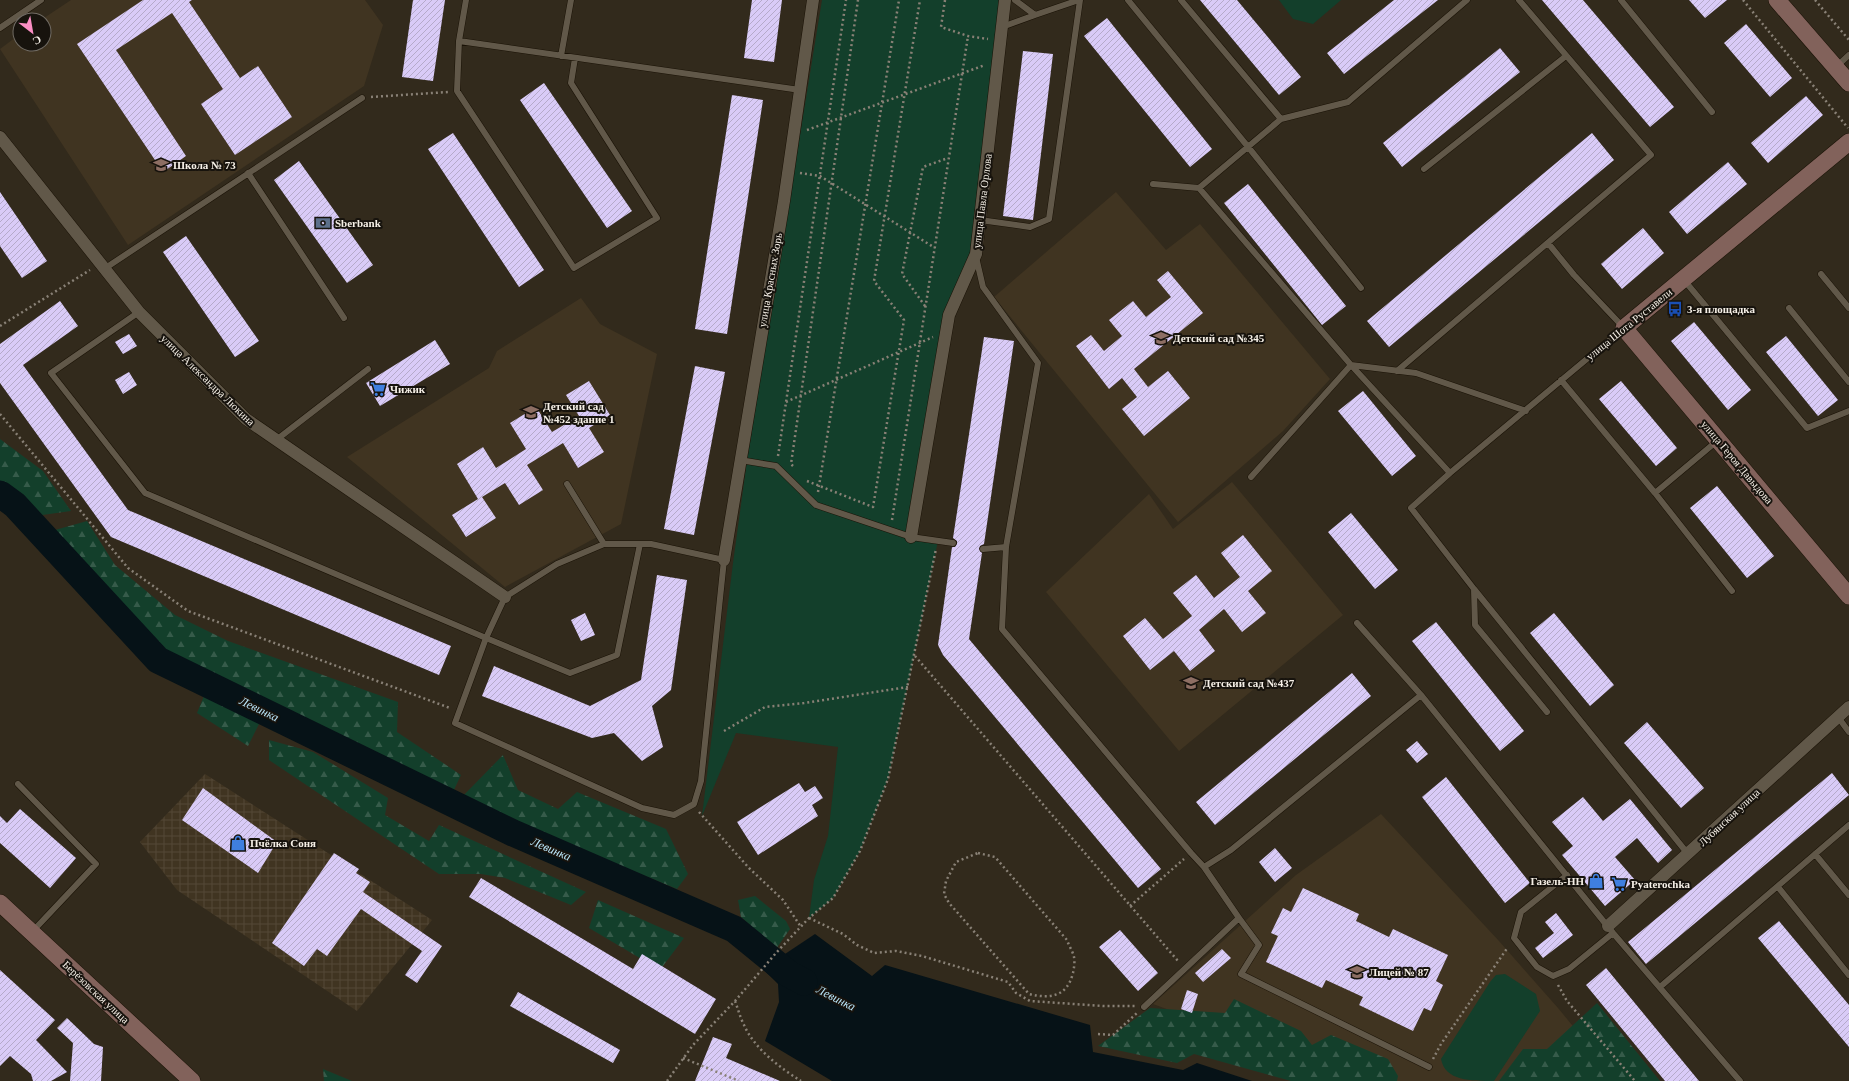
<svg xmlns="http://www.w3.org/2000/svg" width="1849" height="1081" viewBox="0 0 1849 1081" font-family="Georgia,serif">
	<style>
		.built { fill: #403421 }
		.industrial { fill: url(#industrial-grid) }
		.green { fill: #133f2b }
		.forest { fill: url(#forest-firs) }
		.water { fill: #061217 }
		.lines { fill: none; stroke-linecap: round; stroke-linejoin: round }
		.river { stroke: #061217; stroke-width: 27 }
		.building { fill: url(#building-hatch) }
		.lane-casing { stroke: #1a1206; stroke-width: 7 }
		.street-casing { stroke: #1a1206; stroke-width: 13 }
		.secondary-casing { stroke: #1a1206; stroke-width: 18 }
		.path { stroke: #898176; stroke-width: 2.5; stroke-dasharray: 2 3; stroke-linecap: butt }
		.lane { stroke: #615849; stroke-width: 6 }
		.street { stroke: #615849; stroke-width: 12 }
		.secondary { stroke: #82625b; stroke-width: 17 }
		.labels { text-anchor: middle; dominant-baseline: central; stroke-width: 4; stroke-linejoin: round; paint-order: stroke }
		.poi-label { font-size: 11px; font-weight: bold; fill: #f6f0e7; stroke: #17130d; text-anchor: start }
		.street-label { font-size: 11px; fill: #f6f0e7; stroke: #17130d }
		.water-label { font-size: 12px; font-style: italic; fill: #bce8fc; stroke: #17130d }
	</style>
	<defs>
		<pattern id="industrial-grid" width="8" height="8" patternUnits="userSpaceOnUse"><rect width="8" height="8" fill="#403421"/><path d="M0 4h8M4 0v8" fill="none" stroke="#534836"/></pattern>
		<pattern id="forest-firs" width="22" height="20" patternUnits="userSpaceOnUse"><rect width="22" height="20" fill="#133f2b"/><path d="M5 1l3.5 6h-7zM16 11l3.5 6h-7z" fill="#365b4a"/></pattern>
		<pattern id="building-hatch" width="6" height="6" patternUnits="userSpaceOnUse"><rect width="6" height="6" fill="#d9cbf7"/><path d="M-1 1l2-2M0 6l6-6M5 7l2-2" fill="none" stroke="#b5aaca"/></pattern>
	</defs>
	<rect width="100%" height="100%" fill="#322a1c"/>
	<path class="built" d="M71 0H365L383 25 364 86 128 245 0 49 20 34V44H44V20H41Z
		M1116 192 1166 250 1200 224 1330 379 1283 431 1178 522 994 297Z
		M581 298 600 324 657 354 621 524 505 587 347 457 489 368 497 351Z
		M1232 482 1343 615 1179 751 1046 592 1149 494 1173 529Z
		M1381 814 1499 941 1558 1008 1618 1081H1362L1153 1004 1296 875Z"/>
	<path class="industrial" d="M205 774 432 920 357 1011 177 890 140 842Z"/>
	<path class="green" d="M822 0H1007L976 254 949 315 911 537 938 541 888 779 860 851 833 898 809 918 814 880 828 836 838 747 736 733 702 816 733 563 747 461Z
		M1279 0H1341L1313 24 1293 19Z
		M1505 974 1536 994 1540 1011 1494 1081C1471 1081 1445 1081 1441 1059L1490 982 1496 975Z"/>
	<path class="forest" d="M0 439 43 471 71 511 35 516 0 486Z
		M87 521 115 565 175 615 228 641 398 702 397 732 461 775 453 792 162 656 61 542 55 530Z
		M206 691 260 722 248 746 197 713Z
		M269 740 313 752 388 798 385 815 429 841 439 825 586 892 571 905 505 878 481 874H439L269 760Z
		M503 755 518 790 558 809 577 792 666 829 688 874 677 889 499 816 462 797Z
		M755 896 786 921 790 929 776 949 741 917 738 900Z
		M598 900 684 938 660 970 589 928Z
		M1234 999 1301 1031 1312 1045 1331 1035 1388 1059 1398 1076 1397 1081H1291L1194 1054 1177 1063 1098 1046 1150 1008 1225 1013Z
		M1597 1003 1660 1081H1499L1523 1049H1547Z
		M323 1069 352 1081H324Z"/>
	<path class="water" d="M815 934 872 976 885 965 1090 1025 1093 1052 1183 1070 1197 1063 1252 1081H832L765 1041 779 1002 778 984 766 972 773 962Z"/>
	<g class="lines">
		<path class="river" d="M0 494 15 505 158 660 513 833 734 929 789 974 804 982"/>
	</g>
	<path class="building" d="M143 0H192L189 2 240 78 258 66 292 117 235 155 201 104 223 89 172 13 116 50 186 156 163 172 77 44Z
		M413 0H445L433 81 402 77Z
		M752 0H782L774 62 744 58Z
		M1200 0H1237L1301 77 1279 95Z
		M1394 0H1438L1344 74 1327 53Z
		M1542 0H1583L1674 107 1650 127Z
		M1689 0H1727L1705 18Z
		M1107 18 1212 149 1190 167 1084 36Z
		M1746 24 1792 78 1770 97 1724 43Z
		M1500 48 1520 72 1402 167 1383 143Z
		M1023 51 1053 54 1033 220 1003 216Z
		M544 83 632 211 607 228 520 100Z
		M732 95 763 100 727 334 695 329Z
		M1806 96 1823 115 1768 163 1751 143Z
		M453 133 544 270 519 287 428 149Z
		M1592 133 1614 160 1389 347 1367 321Z
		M299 161 373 265 347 283 274 180Z
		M1728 162 1747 184 1687 234 1669 212Z
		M1248 184 1346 306 1322 325 1224 203Z
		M0 192 47 261 22 278 0 246Z
		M1643 228 1664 253 1622 289 1601 264Z
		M186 236 259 341 235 357 163 252Z
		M1168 271 1203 313 1134 369 1148 387 1168 371 1190 398 1144 436 1122 409 1137 397 1122 378 1109 389 1076 346 1091 335 1104 351 1122 336 1109 320 1133 301 1146 317 1171 297 1157 280Z
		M60 301 78 326 23 365 128 510 451 646 439 675 111 537 0 383V344Z
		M1694 322 1751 390 1728 410 1671 341Z
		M129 334 137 346 123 354 115 342Z
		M1786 336 1838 400 1818 416 1766 352Z
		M984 337 1014 341 984 544 980 546 979 549 982 553 969 639 1161 869 1138 888 943 655 938 645 952 547H955L957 544V541L953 538Z
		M435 340 450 364 380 406 366 383Z
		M695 366 725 372 694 535 664 529Z
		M129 372 137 385 123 394 115 380Z
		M589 381 610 415 589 428 604 452 578 468 563 443 527 465 543 490 519 505 505 483 482 497 496 518 466 537 452 515 478 499 457 464 483 447 496 468 526 449 510 423 536 407 552 432 579 416 566 395Z
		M1621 381 1677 448 1656 466 1599 399Z
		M1363 391 1416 456 1392 476 1338 411Z
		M1717 486 1774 556 1747 578 1690 508Z
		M1351 513 1398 570 1375 589 1328 532Z
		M1243 535 1272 571 1248 591 1266 613 1242 632 1224 609 1199 630 1215 651 1190 671 1174 651 1150 670 1123 636 1145 618 1163 639 1192 616 1173 593 1196 575 1214 598 1240 577 1221 553Z
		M657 575 687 580 671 690 652 706 663 747 642 761 614 733 592 738 482 696 494 666 590 706 641 680Z
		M585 613 595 635 581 641 571 620Z
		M1554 613 1614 685 1590 706 1530 633Z
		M1436 622 1524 731 1500 751 1412 641Z
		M1352 673 1371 696 1215 825 1196 802Z
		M1647 722 1704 788 1681 808 1624 743Z
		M1417 741 1428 754 1417 763 1406 750Z
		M1832 773 1849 795 1646 964 1628 942Z
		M1446 777 1530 883 1505 903 1422 797Z
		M799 783 805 792 815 786 823 798 812 805 818 816 758 855 737 822Z
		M203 788 277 842 258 873 182 820Z
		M1583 797 1603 821 1630 799 1672 850 1658 863 1637 838 1615 857 1635 880 1605 906 1562 855 1573 846 1552 822Z
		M20 809 76 858 50 888 0 843V816L7 823Z
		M1275 848 1292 868 1275 882 1259 862Z
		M334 853 359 869 356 873 370 882 363 892 442 946 417 983 405 975 422 951 361 909 327 956 317 949 304 966 272 943Z
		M481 878 633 969 642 954 716 999 695 1034 469 897Z
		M1303 888 1359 914 1356 921 1389 937 1393 929 1448 955 1436 981 1443 985 1431 1011 1424 1008 1413 1031 1359 1005 1363 997 1326 980 1322 988 1266 962 1278 936 1271 933 1283 908 1291 912Z
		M1556 913 1573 935 1543 958 1535 948 1554 933 1545 922Z
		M1779 921 1849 1005V1047L1758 938Z
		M1120 930 1158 973 1138 991 1099 947Z
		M1222 949 1231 958 1203 982 1195 973Z
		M1606 968 1699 1081H1665L1586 985Z
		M0 970 55 1020 36 1040 67 1072 51 1081H33L31 1074 10 1056 0 1066Z
		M1187 990 1198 994 1192 1013 1181 1009Z
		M518 992 620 1050 613 1063 510 1006Z
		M67 1018 94 1044 103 1047 101 1081H70L73 1043 57 1028Z
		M713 1037 732 1044 726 1058 780 1081H695Z"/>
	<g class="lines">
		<g class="lane-casing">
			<path id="lane" d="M1128 0 1249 148 1361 288
				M1181 0 1281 119 1199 188
				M1621 0 1712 112
				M1035 15 1079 0
				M1002 27 1035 15 1015 0
				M0 28 41 0
				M459 41 466 0
				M561 56 571 0
				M575 58 571 83 657 218 574 268 457 91 459 41 800 90
				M1836 67 1849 55
				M1281 119 1348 102 1467 0
				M1424 169 1566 56
				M248 173 344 318
				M1153 184 1199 188 1351 365 1416 373 1526 411
				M980 220 1030 227 1049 219 1080 0
				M976 257 983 287 1038 363 1006 547
				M104 269 362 98
				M1821 274 1849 308
				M1684 280 1807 428 1849 411
				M1789 308 1849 382
				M139 312 51 373 145 493 486 638 455 723 642 808 674 815 694 804 701 781 724 560 651 544H604L557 564 505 597 486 638 570 673 617 655 640 544
				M1397 371 1651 155 1519 0
				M1561 380 1655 493
				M276 440 368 369
				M1717 441 1655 493 1732 591
				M740 460 776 466 816 505 911 537 953 543
				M1251 477 1351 365 1450 473
				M567 484 604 544
				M983 549 1006 547 1002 629 1191 853 1204 867 1231 850 1421 695
				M1474 589 1688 854
				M1357 623 1421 695 1613 933 1740 1081
				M1547 712 1475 625 1474 589 1411 508 1450 473 1624 328 1574 275 1548 243
				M1838 717 1849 732
				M18 784 96 864 32 932
				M1815 854 1849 895
				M1567 875 1521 912 1514 938 1537 967 1553 976 1569 969 1613 933
				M1778 887 1849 975
				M1239 918 1259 945 1241 974 1429 1067
				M1660 987 1849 825
				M1144 1007 1239 918 1204 867"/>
		</g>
		<g class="street-casing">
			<path id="street" d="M0 137 139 312 246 419 505 597
				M911 537 949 315 976 254 1005 0
				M724 560 784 201 813 0
				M1608 926 1849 707"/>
		</g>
		<g class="secondary-casing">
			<path id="secondary" d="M1777 0 1849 83
				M1849 142 1624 328 1849 596
				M0 903 192 1081"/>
		</g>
		<path class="path" d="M945 0 941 27 968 36 988 39
			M1743 0 1848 128
			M1815 0 1849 40
			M371 97 448 92
			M807 130 985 65
			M800 173 820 176 935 248
			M925 306 902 274 923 167 948 158
			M0 326 90 270
			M786 402 933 337
			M0 414 128 568 188 611 450 708
			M778 456 846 0
			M793 466 791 464 858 0
			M807 481 873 507 904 320 874 281 920 0
			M818 492 899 0
			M892 520 968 36
			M915 656 1178 961
			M724 731 765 707 804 703 908 687
			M699 812 749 868 783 900 801 927
			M978 853 995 857 1067 940C1069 946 1073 952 1074 957 1075 962 1074 968 1073 973 1067 997 1050 999 1029 994L949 903 944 894 946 881 956 862Z
			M1130 906 1184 859
			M809 918 843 934 857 945 874 953 896 951 922 956 1008 982 1016 993 1030 1001 1103 1006H1135
			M1558 985 1567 1001 1635 1081
			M735 1001C738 1009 740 1017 744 1025 754 1048 780 1068 801 1081
			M1098 1034 1113 1035 1137 1013
			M683 1058 739 1081
			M1433 1059 1441 1044 1508 947
			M667 1081 693 1045 735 1001 776 953 809 918 833 898 860 851 888 779 936 549"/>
		<use href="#lane" class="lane"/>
		<use href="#street" class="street"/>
		<use href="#secondary" class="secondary"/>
	</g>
	<defs>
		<g id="school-bare" transform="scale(1.2)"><path d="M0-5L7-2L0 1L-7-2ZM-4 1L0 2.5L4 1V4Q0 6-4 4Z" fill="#8d6e63" stroke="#17130d" stroke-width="2.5" paint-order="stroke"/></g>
		<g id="bank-bare" transform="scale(1.2)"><path d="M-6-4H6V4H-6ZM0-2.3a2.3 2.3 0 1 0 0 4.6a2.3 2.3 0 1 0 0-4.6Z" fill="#5c6f8a" stroke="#17130d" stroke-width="2.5" paint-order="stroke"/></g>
		<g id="bus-bare" transform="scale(1.2)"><path d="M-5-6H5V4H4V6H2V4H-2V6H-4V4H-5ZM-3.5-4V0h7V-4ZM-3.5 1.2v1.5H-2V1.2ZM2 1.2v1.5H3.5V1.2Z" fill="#1a4fb4" stroke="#17130d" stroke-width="2.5" paint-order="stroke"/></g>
		<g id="supermarket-bare" transform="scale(1.2)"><path d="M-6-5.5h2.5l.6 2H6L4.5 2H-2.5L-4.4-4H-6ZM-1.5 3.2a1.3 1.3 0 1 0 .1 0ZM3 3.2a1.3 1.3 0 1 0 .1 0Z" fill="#3f7fe0" stroke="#17130d" stroke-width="2.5" paint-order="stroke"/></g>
		<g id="shop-bare" transform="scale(1.2)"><path d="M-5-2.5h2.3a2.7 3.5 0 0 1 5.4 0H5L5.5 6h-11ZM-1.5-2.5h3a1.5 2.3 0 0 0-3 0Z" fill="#3f7fe0" stroke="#17130d" stroke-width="2.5" paint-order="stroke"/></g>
	</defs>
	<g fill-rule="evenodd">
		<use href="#school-bare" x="161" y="165"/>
		<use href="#bank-bare" x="323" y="223"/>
		<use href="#bus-bare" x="1675" y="309"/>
		<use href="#school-bare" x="1161" y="338"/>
		<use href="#supermarket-bare" x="378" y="389"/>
		<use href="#school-bare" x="531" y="412"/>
		<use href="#school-bare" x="1191" y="683"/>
		<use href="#shop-bare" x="238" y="843"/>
		<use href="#shop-bare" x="1596" y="881"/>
		<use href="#supermarket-bare" x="1619" y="884"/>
		<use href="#school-bare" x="1357" y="972"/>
	</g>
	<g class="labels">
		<g class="poi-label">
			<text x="173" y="165">Школа № 73</text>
			<text x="335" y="223">Sberbank</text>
			<text x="1687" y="309">3-я площадка</text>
			<text x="1173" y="338">Детский сад №345</text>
			<text x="390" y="389">Чижик</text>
			<text x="543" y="406">Детский сад<tspan x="543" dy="13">№452 здание 1</tspan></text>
			<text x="1203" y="683">Детский сад №437</text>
			<text x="250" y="843">Пчёлка Соня</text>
			<text x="1584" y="881" text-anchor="end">Газель-НН</text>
			<text x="1631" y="884">Pyaterochka</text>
			<text x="1369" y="972">Лицей № 87</text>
		</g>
		<g class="street-label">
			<text transform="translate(982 201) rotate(-83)">улица Павла Орлова</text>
			<text transform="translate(770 280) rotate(-80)">улица Красных Зорь</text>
			<text transform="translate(1629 324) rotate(-39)">улица Шота Руставели</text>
			<text transform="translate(208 380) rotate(44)">улица Александра Люкина</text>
			<text transform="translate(1737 462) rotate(50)">улица Героя Давыдова</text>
			<text transform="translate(1729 817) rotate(-43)">Лубянская улица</text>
			<text transform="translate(96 992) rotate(43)">Берёзовская улица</text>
		</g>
		<g class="water-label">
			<text transform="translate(259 709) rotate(26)">Левинка</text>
			<text transform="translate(551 849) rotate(23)">Левинка</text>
			<text transform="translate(836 998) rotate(27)">Левинка</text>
		</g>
	</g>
	<g transform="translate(32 32) rotate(149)"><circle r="19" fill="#17130d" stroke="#706b64"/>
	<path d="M0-3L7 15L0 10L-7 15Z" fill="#fb8fc4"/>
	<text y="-6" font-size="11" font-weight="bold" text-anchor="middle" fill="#f6f0e7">С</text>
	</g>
</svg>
